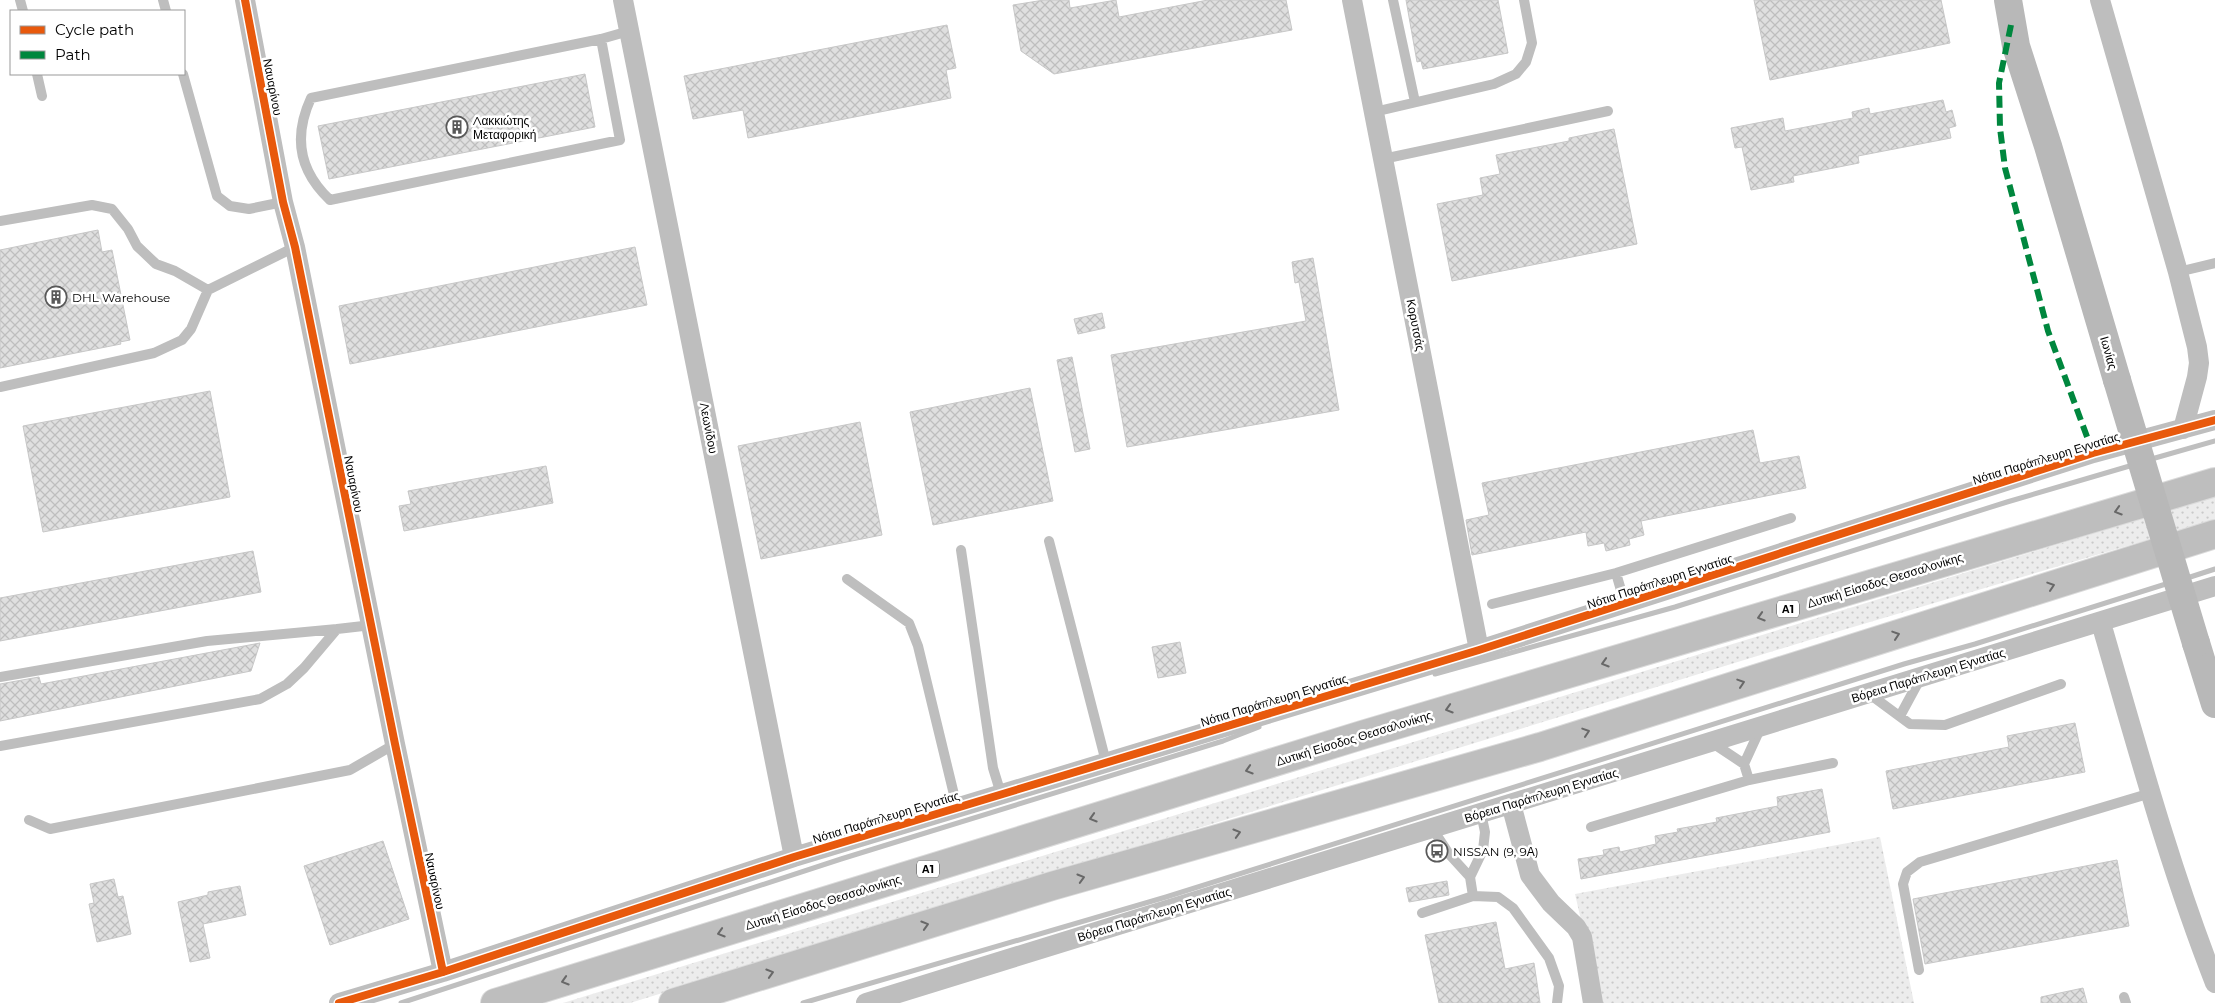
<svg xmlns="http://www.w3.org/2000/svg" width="2215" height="1003" viewBox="0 0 2215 1003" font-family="Montserrat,sans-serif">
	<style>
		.grass { fill: url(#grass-dots) }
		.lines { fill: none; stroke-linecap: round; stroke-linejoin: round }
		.stream { stroke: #bfbfbf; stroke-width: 5 }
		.building { fill: url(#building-cross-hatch); stroke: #c7c7c7 }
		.highway-casing { stroke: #dbdbdb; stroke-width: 30 }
		.lane { stroke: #bebebe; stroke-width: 10 }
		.street { stroke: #bebebe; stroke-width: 20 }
		.secondary { stroke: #b8b8b8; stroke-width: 28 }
		.highway { stroke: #bebebe; stroke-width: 28 }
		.secondary-bridge { stroke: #b8b8b8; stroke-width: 28 }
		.quiet { stroke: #00873e; stroke-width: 6; stroke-dasharray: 12 6; stroke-linecap: butt }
		.cycleway-casing { stroke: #fff; stroke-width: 11 }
		.cycleway { stroke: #e8590c; stroke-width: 8 }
		.oneway { stroke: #686868 }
		.labels { text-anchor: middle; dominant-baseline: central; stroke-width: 5; stroke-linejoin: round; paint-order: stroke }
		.shield { fill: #fff; stroke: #4c4c4c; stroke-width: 1 }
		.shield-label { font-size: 11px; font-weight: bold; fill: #000 }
		.street-label { font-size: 12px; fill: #000; stroke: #fff }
		.poi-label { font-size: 12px; fill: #000; stroke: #fff; text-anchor: start }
	</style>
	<defs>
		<pattern id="grass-dots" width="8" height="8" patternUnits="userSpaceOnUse" patternTransform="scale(1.25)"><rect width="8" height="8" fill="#ececec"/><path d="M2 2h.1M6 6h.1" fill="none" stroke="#c9c9c9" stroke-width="1.8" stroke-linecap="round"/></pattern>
		<pattern id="building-cross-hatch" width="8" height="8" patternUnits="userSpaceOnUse" patternTransform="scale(1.25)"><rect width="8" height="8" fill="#dfdfdf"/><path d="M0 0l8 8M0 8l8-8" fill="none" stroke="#bebebe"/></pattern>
	</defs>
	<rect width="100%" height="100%" fill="#fff"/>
	<path class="grass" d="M2215 496V520L1816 638 630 1003H563Z
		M1880 837 1914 1003H1600L1575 894Z"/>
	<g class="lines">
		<path class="stream" d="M2148 460 2215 441
			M2184 579 2215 569
			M1435 674 1675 607 2007 502 2133 465
			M401 1003 841 859 1223 741 1259 727
			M803 1003 1166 897 1904 664 1975 644 2169 583"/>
	</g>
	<path class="building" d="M1044 0H1069L1070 8 1116 0 1119 17 1208 0H1286L1292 30 1054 74 1021 51 1013 5Z
		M1406 0H1498L1508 53 1423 69 1421 61 1417 62Z
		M1754 0H1941L1950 43 1770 80Z
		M947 25 956 68 946 70 951 98 748 138 743 110 693 119 684 76Z
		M585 74 595 127 329 179 318 126Z
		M1943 100 1946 112 1952 110 1956 126 1949 128 1951 138 1858 156 1859 163 1793 176 1794 182 1751 190 1742 147 1735 148 1731 128 1783 118 1785 131 1853 118 1852 112 1869 108 1870 114Z
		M1614 129 1637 244 1452 281 1437 204 1483 195 1480 178 1500 174 1496 155 1569 141V138Z
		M98 230 102 252 112 250 130 340 120 342 121 344 0 368V250Z
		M635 247 647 305 350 364 339 306Z
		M1313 258 1339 410 1127 447 1111 355 1306 321 1299 282 1295 283 1292 262Z
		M1102 313 1105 328 1078 334 1074 319Z
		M1072 357 1090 449 1075 452 1057 360Z
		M1030 388 1053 501 933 525 910 412Z
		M210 391 230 497 43 532 23 426Z
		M860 422 882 535 761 559 738 446Z
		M1753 430 1760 463 1799 456 1806 488 1641 521 1644 535 1629 539 1630 545 1606 551 1604 543 1588 546 1586 532 1472 555 1466 520 1489 515 1482 483Z
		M546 466 553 503 404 531 399 506 411 504 408 491Z
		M253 551 261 592 0 641V598Z
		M1180 642 1186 673 1158 678 1152 647Z
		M260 643 251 671 0 721V684L39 677 41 684Z
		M2075 723 2085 772 1893 809 1886 771 2009 747 2007 736Z
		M1822 789 1830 832 1581 879 1578 859 1604 855 1603 850 1619 847 1620 852 1656 844 1655 836 1678 832 1677 829 1717 822 1716 818 1778 806 1777 797Z
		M383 841 409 919 330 945 304 866Z
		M2117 860 2129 926 1925 964 1913 899Z
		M114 879 118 897 123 896 131 934 97 942 89 904 94 903 90 884Z
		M1447 881 1449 895 1409 902 1406 888Z
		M240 886 246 915 203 924 210 958 190 962 178 902 208 895V892Z
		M1496 922 1505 969 1534 963 1540 1003H1439L1425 935Z
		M2083 988 2087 1003H2041V997Z"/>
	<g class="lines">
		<g class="highway-casing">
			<path id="highway" d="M495 1003 1362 735 2215 482
				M673 1003 1052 886 1540 747 2215 534"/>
		</g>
		<path class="lane" d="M20 0 23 11
			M163 0 166 11
			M1393 0 1415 102
			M601 39 620 140 330 200C299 171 293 137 311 98L601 39 629 31
			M37 74 42 96
			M183 74 217 196 230 206 249 209 283 202
			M1374 112 1494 84 1516 74 1526 62 1532 43 1524 0
			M1383 159 1608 111
			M0 221 92 205 112 209 128 229 137 246 156 264 175 271 208 290
			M2178 272 2215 263
			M0 387 154 353 182 340 191 329 208 290 295 247
			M1049 541 1106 762
			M961 550 993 768 1001 794
			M1616 573 1625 604
			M847 579 909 623 918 646 957 807
			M1492 604 1616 573 1791 518
			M0 677 207 641 337 629
			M1868 693 1910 724 1945 725 2061 684
			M1900 716 1920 679
			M1711 742 1744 764 1761 727
			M0 746 260 699 287 684 304 668 337 629 372 625
			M1749 780 1833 763
			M1481 813 1485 832 1483 850 1470 877 1473 896 1498 897 1513 908 1549 958 1559 986 1557 1003
			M29 820 50 829 350 770 395 744
			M1591 827 1749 780 1744 764
			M1432 828 1449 854 1470 877
			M1422 913 1473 896
			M1919 970 1903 884 1907 872 1920 862 2151 793
			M2124 997 2126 1003"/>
		<path class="street" d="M245 0 283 202 295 247 395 744 443 972
			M623 0 794 857
			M1352 0 1479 650
			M2100 0 2178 272 2197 347 2199 363 2197 377 2183 429
			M2101 623C2136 743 2169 866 2215 983
			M1511 804 1530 875 1551 903 1576 927 1582 937 1593 1003
			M339 1003 443 972 794 857 1479 650 2093 453 2215 420
			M866 1003 2215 586"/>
		<path class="secondary" d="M2008 0 2016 46 2048 146 2117 380
			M2196 643 2215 704"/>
		<use href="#highway" class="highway"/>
		<path class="secondary-bridge" d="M2117 380 2196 643"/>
		<path class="quiet" d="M2011 25 1999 83 2000 128 2005 168 2048 331 2093 453"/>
		<g class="cycleway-casing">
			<path id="cycleway" d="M245 0 283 202 295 247 395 744 443 972
				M339 1003 443 972 794 857 1479 650 2093 453 2215 420"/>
		</g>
		<use href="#cycleway" class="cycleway"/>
	</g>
	<defs><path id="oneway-chevron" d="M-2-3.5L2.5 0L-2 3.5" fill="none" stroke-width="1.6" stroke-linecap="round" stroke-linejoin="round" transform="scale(1.25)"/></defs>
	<g class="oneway">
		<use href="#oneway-chevron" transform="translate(2118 511) rotate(163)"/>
		<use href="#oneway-chevron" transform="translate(2051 586) rotate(-18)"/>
		<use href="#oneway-chevron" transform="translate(1761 617) rotate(163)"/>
		<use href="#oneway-chevron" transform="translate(1896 635) rotate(-18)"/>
		<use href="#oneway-chevron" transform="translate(1605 663) rotate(163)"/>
		<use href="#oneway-chevron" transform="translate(1741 683) rotate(-18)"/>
		<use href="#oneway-chevron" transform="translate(1449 709) rotate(163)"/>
		<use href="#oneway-chevron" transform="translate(1586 732) rotate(-18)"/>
		<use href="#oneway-chevron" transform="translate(1249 770) rotate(163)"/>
		<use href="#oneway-chevron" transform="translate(1093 818) rotate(163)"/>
		<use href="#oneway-chevron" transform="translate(1237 833) rotate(-16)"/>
		<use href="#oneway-chevron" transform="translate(1081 878) rotate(-16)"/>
		<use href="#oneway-chevron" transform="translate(925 925) rotate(-17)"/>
		<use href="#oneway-chevron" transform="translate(721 933) rotate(163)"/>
		<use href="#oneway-chevron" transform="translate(770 973) rotate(-17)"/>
		<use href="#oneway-chevron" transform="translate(565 981) rotate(163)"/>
	</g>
	<defs>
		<g id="building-ring" transform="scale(1.125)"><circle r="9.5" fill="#fff" stroke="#595959" stroke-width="1.5"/><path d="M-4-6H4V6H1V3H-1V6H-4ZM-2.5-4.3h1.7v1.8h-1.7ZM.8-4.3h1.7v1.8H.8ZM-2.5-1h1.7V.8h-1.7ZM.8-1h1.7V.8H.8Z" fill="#595959"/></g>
		<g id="bus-ring" transform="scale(1.125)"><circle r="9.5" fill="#fff" stroke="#595959" stroke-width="1.5"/><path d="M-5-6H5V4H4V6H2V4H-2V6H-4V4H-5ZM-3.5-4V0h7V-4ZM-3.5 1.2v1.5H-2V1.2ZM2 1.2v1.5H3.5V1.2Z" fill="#595959"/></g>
	</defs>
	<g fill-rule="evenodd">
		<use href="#building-ring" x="457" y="127"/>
		<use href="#building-ring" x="56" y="297"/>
		<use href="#bus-ring" x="1437" y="851"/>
	</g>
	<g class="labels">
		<g class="shield">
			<rect x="1777" y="600.5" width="22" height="17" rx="4"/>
			<rect x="917" y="860.5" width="22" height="17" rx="4"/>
		</g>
		<g class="shield-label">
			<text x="1788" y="609">Α1</text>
			<text x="928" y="869">Α1</text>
		</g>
		<g class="street-label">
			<text transform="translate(273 87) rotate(79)">Ναυαρίνου</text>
			<text transform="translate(1416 325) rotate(79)">Κορυτσάς</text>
			<text transform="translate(2109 353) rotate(74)">Ιωνίας</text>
			<text transform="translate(709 428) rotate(79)">Λεωνίδου</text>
			<text transform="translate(2046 458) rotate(-17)">Νότια Παράπλευρη Εγνατίας</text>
			<text transform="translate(354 484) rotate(79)">Ναυαρίνου</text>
			<text transform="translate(1885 580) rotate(-17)">Δυτική Είσοδος Θεσσαλονίκης</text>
			<text transform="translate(1660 581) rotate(-18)">Νότια Παράπλευρη Εγνατίας</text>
			<text transform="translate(1928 675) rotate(-17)">Βόρεια Παράπλευρη Εγνατίας</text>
			<text transform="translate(1274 700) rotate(-17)">Νότια Παράπλευρη Εγνατίας</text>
			<text transform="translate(1354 738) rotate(-17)">Δυτική Είσοδος Θεσσαλονίκης</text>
			<text transform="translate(1541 795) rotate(-17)">Βόρεια Παράπλευρη Εγνατίας</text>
			<text transform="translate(886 817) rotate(-17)">Νότια Παράπλευρη Εγνατίας</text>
			<text transform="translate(435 881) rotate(78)">Ναυαρίνου</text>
			<text transform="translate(823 902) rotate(-17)">Δυτική Είσοδος Θεσσαλονίκης</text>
			<text transform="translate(1154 914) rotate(-17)">Βόρεια Παράπλευρη Εγνατίας</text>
		</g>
		<g class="poi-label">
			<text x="473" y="120">Λακκιώτης<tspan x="473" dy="14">Μεταφορική</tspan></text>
			<text x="72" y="297">DHL Warehouse</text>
			<text x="1453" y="851">NISSAN (9, 9Α)</text>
		</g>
	</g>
	<rect x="10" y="10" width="175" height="65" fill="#ffffff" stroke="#999999"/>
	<rect x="20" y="26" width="25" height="8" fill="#e8590c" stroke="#999999"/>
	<text x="55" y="35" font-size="15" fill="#000000">Cycle path</text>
	<rect x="20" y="51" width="25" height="8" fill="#00873e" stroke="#999999"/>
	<text x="55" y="60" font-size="15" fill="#000000">Path</text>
</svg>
